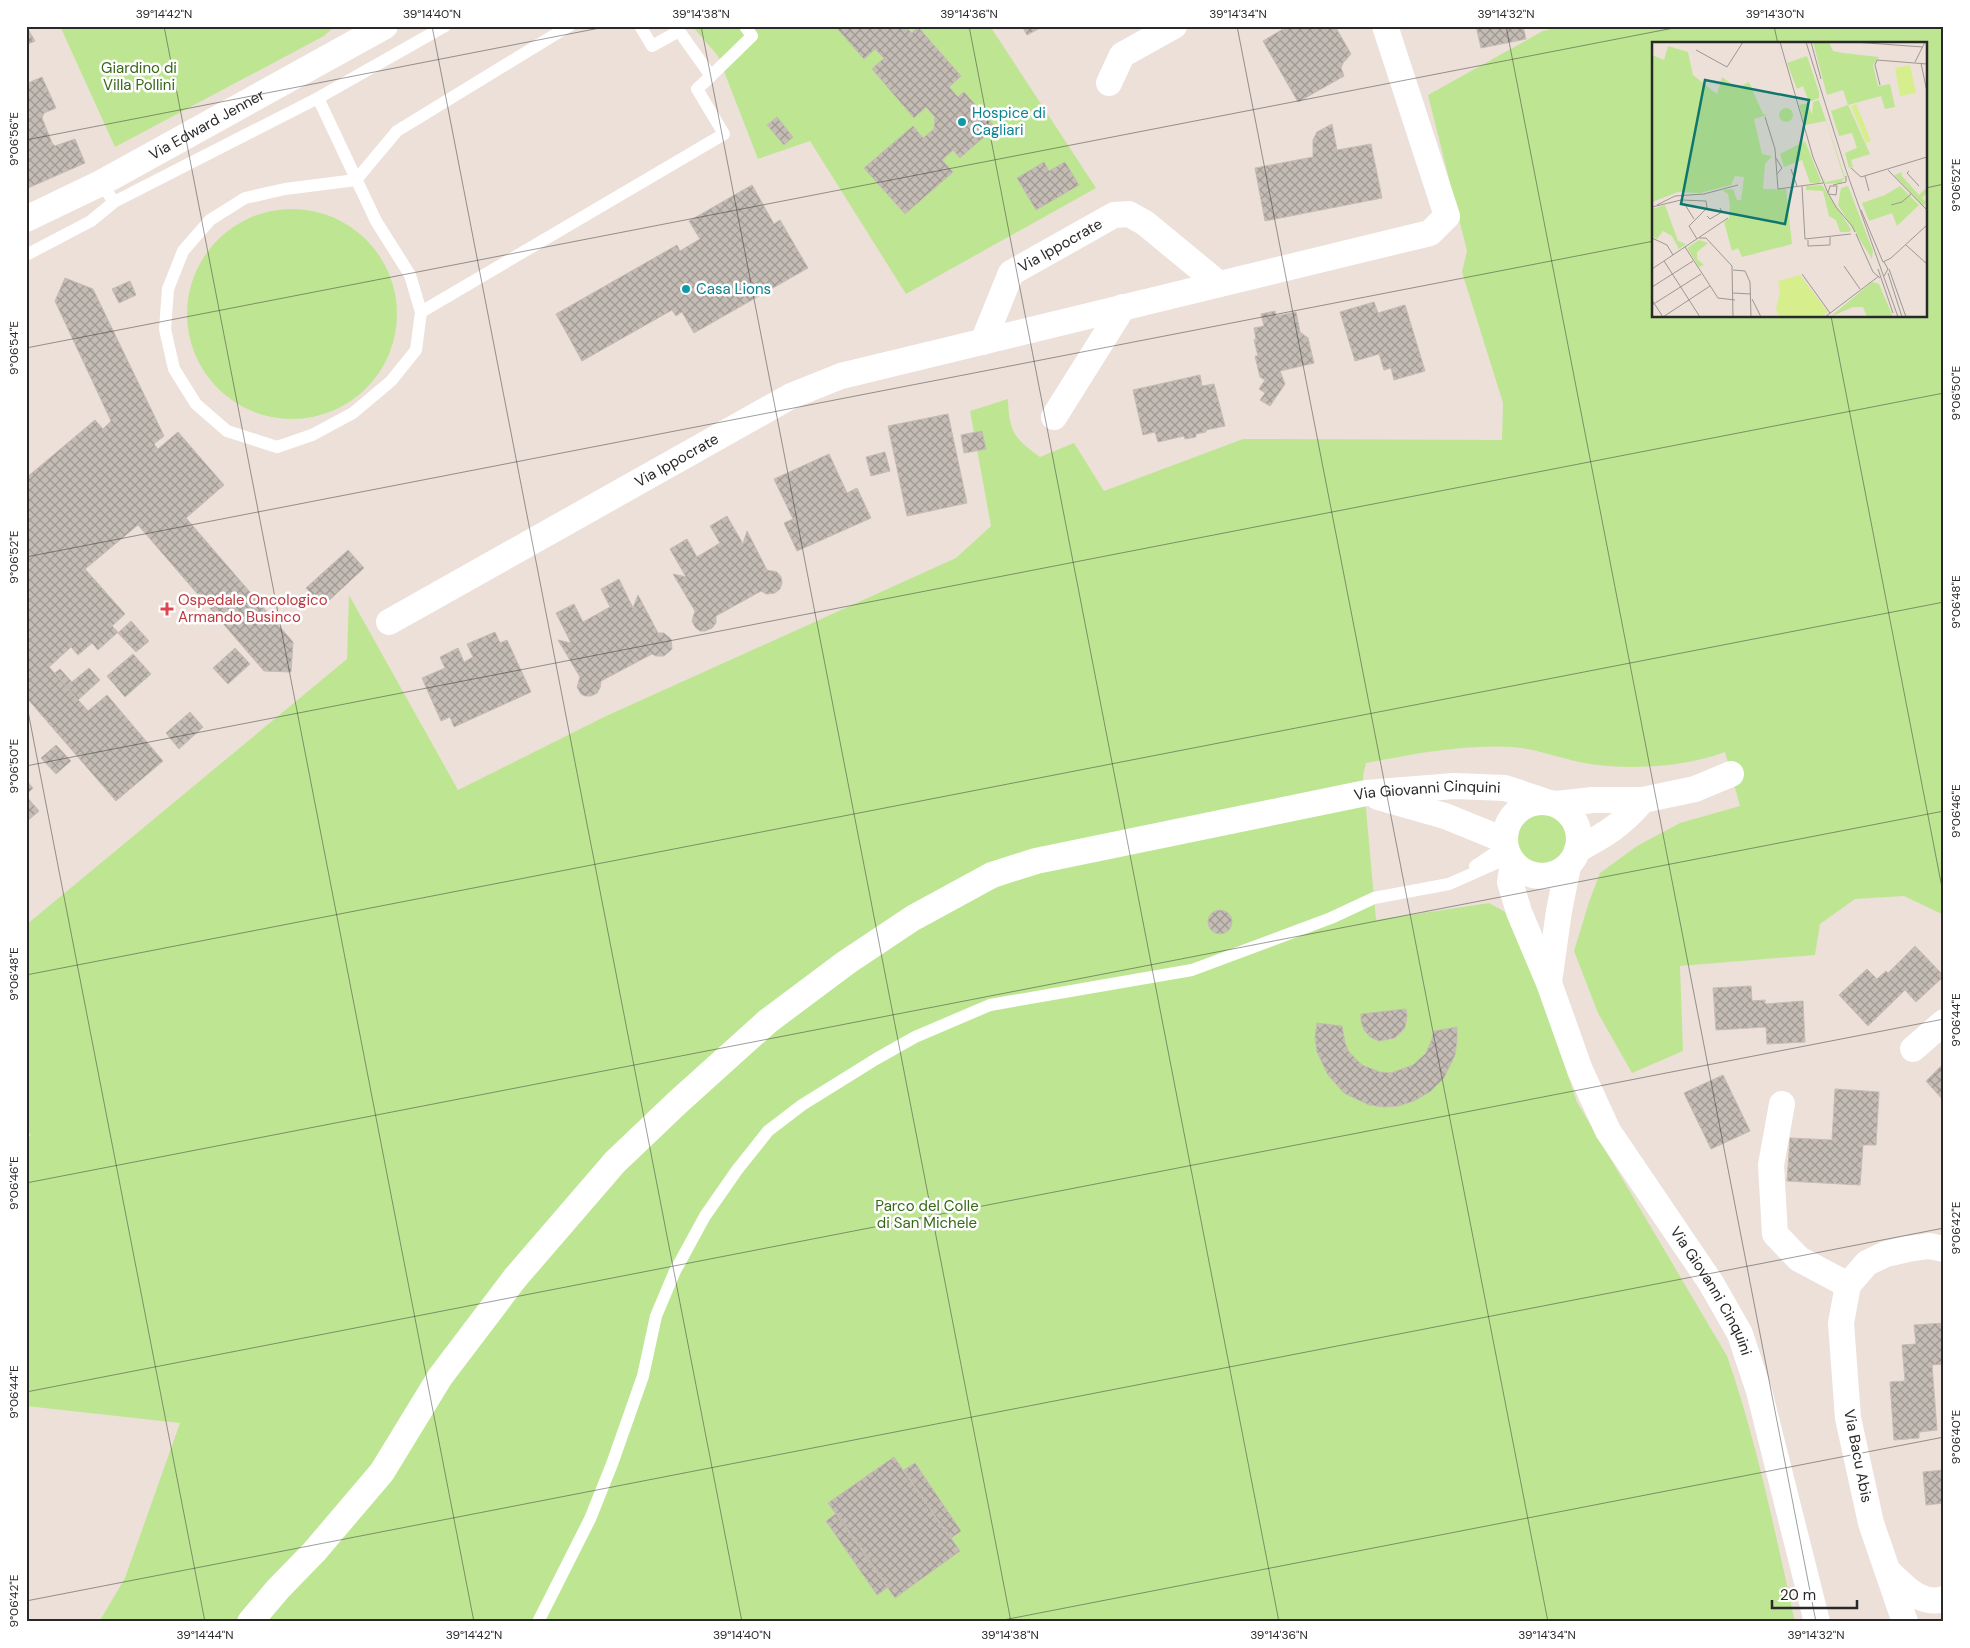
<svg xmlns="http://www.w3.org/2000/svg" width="1970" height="1648" viewBox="0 0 1970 1648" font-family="'DM Sans',sans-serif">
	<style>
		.green { fill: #bee692; fill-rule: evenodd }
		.building { fill: url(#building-cross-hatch); stroke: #c7bcb3 }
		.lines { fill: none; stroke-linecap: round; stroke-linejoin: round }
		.lane { stroke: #fff; stroke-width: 12 }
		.street { stroke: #fff; stroke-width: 26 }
		.ticks { fill: none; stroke: #292929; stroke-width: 1; stroke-opacity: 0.45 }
		.culture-dot { fill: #0f9aa8; stroke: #fff; stroke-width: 2 }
		.health-dot { fill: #e0444e; stroke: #fff; stroke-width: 2 }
		.labels { text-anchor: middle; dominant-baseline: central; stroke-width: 5; stroke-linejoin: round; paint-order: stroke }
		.park-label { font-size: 15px; fill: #366816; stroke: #fff }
		.culture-label { font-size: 15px; fill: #0d838f; stroke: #fff; text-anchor: start }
		.street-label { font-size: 15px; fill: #292929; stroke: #fff }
		.health-label { font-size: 15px; fill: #be3a42; stroke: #fff; text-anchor: start }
		.inset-road { fill: none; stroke: #9e9793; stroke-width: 1 }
		.view { fill: #0f766e; fill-opacity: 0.15; stroke: #0f766e; stroke-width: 2.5 }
		.inset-edge { fill: none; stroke: #292929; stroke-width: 2.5 }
		.neatline { fill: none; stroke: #292929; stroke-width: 2 }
		.ticks-label { font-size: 12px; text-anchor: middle; fill: #292929 }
	</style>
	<defs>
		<pattern id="building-cross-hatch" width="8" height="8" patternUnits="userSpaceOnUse" patternTransform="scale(1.25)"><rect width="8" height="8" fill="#c4bcb5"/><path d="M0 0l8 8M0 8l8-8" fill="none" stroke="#9f9993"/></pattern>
	</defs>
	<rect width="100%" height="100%" fill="#ece0d9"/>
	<path class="green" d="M60 26H335L324 36 115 147Z
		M692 26H990L1096 188 906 294 810 141 758 159 718 56Z
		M1563 26H1944V915L1904 896 1855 899 1820 924 1815 955 1680 966 1683 1051 1632 1073 1598 1013 1574 951 1589 902 1600 873 1637 846 1680 823 1740 806 1725 752C1684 767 1634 770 1590 764 1564 760 1539 749 1512 747 1463 744 1414 754 1366 763L1363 776 1376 920 1489 903 1505 912 1522 940 1577 1102 1727 1356C1757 1442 1775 1532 1795 1622H99L125 1578 180 1423 26 1406V1140L31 1135 26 1130V925L347 659 349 595 458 790 604 717 956 558 991 526 970 411 1008 399C1009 432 1014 438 1040 457L1074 443 1104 491 1243 439 1502 440 1503 403 1462 272 1467 251 1428 95 1543 31ZM1654 44H1926V316H1654Z
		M187 314a105 105 0 1 1 210 0a105 105 0 1 1-210 0Z
		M1517 838a25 25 0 1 1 50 0a25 25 0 1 1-50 0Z"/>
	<path class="building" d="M26 26 35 41 26 45Z
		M835 26H905L912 33 918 27 961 76 949 87 958 97 964 92 995 127 960 158 953 150 942 160 953 172 905 214 864 168 913 126 923 138 934 129 935 117 926 107 914 118 872 69 884 58 875 49 864 59Z
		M1022 26H1044L1027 35Z
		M1288 26H1335L1351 54 1343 63 1341 68 1344 76 1298 102 1263 41Z
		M1476 26H1523L1526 39 1481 48Z
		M42 77 56 108 44 113 42 118 52 143 55 146 75 139 85 163 28 188 26 183V79L28 83Z
		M777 117 793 137 784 145 767 125Z
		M1332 124 1337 150 1371 144 1382 198 1265 221 1255 168 1313 157V140L1317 132Z
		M1044 162 1049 171 1065 162 1079 185 1036 210 1017 178Z
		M752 185 774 224 780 220 808 268 694 333 682 312 676 316 672 310 582 361 556 314 677 245 680 251 700 239 689 221Z
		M65 278 93 289 164 436 154 444 158 449 178 432 224 485 186 518 293 642 291 672 264 671 138 525 85 569 125 614 112 626 118 632 98 650 92 643 78 655 71 647 49 667 88 711 107 695 163 761 116 801 26 697V478L95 420 103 429 111 421 55 301Z
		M130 281 136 295 119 303 112 289Z
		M1374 302 1378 313 1405 305 1425 371 1394 380 1391 368 1384 370 1379 354 1355 361 1340 312Z
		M1275 311 1276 316 1296 312 1300 332 1308 338 1314 363 1280 371 1285 384 1270 406 1260 400 1265 393 1259 389 1265 380 1260 377 1255 356H1258L1254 340H1256L1254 328 1264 326 1261 314Z
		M1200 375 1202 386 1214 384 1225 426 1206 430V432L1196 434V437L1185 439 1184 436 1158 442 1155 432 1143 435 1133 390Z
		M948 414 967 503 907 516 888 426Z
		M982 431 986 449 964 453 961 435Z
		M885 452 890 471 871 476 866 457Z
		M829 454 847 493 857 488 871 518 797 551 784 523 793 519 774 479Z
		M727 516 743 544 747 531 767 570 777 572 781 577 782 583 780 589 775 593 766 594 761 591 716 616V623L712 628 705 631H700L695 627 692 621 695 611 673 574 686 577 670 549 687 539 697 557 720 543 710 526Z
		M348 550 364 568 323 606 306 588Z
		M619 579 633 608 638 595 658 633H664L671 639 672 649 664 656H656L652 654 601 681 600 688 597 693 591 696H585L581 694 577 687 580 677 558 640 571 643 556 613 574 604 583 622 610 607 601 589Z
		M131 621 149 641 136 652 118 633Z
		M495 632 500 643 507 640 531 692 454 727 450 717 441 721 422 678 445 668 440 657 458 648 464 662 473 657 467 644Z
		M235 648 250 664 228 684 213 668Z
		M133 654 151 674 125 697 107 676Z
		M89 668 100 680 78 700 55 673 60 669 72 682Z
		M190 712 203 727 179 749 166 733Z
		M56 745 71 761 56 774 41 758Z
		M26 780 33 788 26 795Z
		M26 796 39 811 26 822Z
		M1208 922a12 12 0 1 1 24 0a12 12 0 1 1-24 0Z
		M1915 946 1944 976 1916 1002 1905 990 1868 1026 1839 995 1867 969 1877 979 1886 971 1888 973Z
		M1751 986 1752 1001 1765 1000V1004L1803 1001 1805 1042 1767 1044 1766 1027 1716 1030 1713 988Z
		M1406 1009 1407 1016 1405 1028 1395 1038 1379 1041 1370 1037 1364 1030 1361 1021V1014Z
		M1317 1023 1342 1026 1345 1043 1349 1052 1362 1065 1380 1072 1391 1073 1413 1065 1426 1053 1432 1039 1434 1031 1457 1027V1041L1455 1055 1444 1078 1431 1091 1414 1101 1398 1106 1384 1107 1369 1105 1344 1093 1328 1075 1317 1052 1315 1037Z
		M1944 1063V1101L1926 1081Z
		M1723 1075 1750 1131 1711 1149 1684 1093Z
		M1835 1089 1879 1092 1876 1145H1863L1860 1185 1787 1181 1790 1138 1832 1140Z
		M1944 1323V1364L1932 1365 1937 1430 1919 1432V1438L1894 1440 1890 1382 1905 1381 1902 1345 1916 1344 1914 1325Z
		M894 1457 960 1551 895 1598 828 1503Z
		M915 1463 961 1531 950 1539 904 1470Z
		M1944 1470V1503L1926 1505 1923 1472Z
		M837 1513 888 1587 877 1595 826 1521Z"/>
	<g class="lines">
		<path class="lane" d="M711 76 752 36 745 26
			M318 98 376 221 410 275 421 312 416 350 391 381 353 413 312 435 277 447 227 431 196 404 174 369 165 329 168 289 183 251 210 220 245 198 285 189 356 180 397 131 569 26
			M101 183 114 202 318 98 445 26
			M26 255 91 221 114 202
			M421 312 724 134 697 89 711 76 679 31 652 46 640 26
			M1475 866 1505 846
			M538 1622 590 1519 612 1464 643 1376 656 1316 675 1271 705 1216 737 1170 768 1131 802 1105 876 1059 915 1037 990 1005 1192 970 1331 918 1374 898 1449 884 1510 857"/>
		<g class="street">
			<path d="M1109 83 1122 55 1174 26"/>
			<path id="s1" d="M26 219 101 183 385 26"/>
			<path id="s2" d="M983 342 1011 273 1114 215 1129 214 1145 223 1219 284"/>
			<path d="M1054 417 1123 307"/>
			<path id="s3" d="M389 622 791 396 841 376 1430 233 1447 216 1385 26"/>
			<path d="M1378 797 1445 816 1504 840"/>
			<circle cx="1542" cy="839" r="37"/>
			<path d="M1556 804 1593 800H1643L1695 789 1731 774"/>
			<path d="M1577 850C1605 835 1622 825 1643 800"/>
			<path id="s4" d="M1513 863 1510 882 1519 912 1549 983 1580 1070 1608 1131 1711 1283 1740 1334 1759 1391 1817 1622"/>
			<path d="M1549 982 1559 911 1568 866"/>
			<path d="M1913 1049 1944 1022"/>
			<path d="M1782 1104 1771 1165 1775 1234 1799 1259 1848 1285"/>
			<path d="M1890 1573C1905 1587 1921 1606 1944 1599"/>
			<path id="s5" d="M250 1622 278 1589 314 1552 382 1472 440 1377 515 1278 615 1162 678 1102 768 1021 847 962 913 918 992 875 1036 861 1366 793 1454 786 1505 788 1544 801"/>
			<path d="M1905 1622 1871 1523 1848 1418 1841 1323 1848 1285 1867 1263 1886 1254 1908 1249 1929 1246 1944 1249"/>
		</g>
	</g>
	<path class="ticks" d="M164 26 474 1622M432 26 742 1622M701 26 1011 1622M969 26 1279 1622M1237 26 1548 1622M1506 26 1816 1622M1774 26 1778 44M26 140 610 26M1926 188 1944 184M1831 316 1944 898M26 348 1684 26M26 557 1654 241M26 701 205 1622M26 766 1944 393M26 975 1944 602M26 1183 1944 811M26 1392 1944 1019M26 1601 1944 1228M993 1622 1944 1437"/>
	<g class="culture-dot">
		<circle cx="962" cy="122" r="5"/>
		<circle cx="686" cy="289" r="5"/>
	</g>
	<path class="health-dot" d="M164.5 601.5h5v5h5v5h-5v5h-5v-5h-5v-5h5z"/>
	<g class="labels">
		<g class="park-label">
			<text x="139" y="68">Giardino di<tspan x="139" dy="17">Villa Pollini</tspan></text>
			<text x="927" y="1206">Parco del Colle<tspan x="927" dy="17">di San Michele</tspan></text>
		</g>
		<g class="culture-label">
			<text x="972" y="113">Hospice di<tspan x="972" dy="17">Cagliari</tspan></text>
			<text x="696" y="289">Casa Lions</text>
		</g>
		<g class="street-label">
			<text stroke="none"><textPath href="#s1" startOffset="204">Via Edward Jenner</textPath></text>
			<text stroke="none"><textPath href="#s2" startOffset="131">Via Ippocrate</textPath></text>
			<text stroke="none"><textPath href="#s3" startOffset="330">Via Ippocrate</textPath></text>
			<text stroke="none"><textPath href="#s5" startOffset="1509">Via Giovanni Cinquini</textPath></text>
			<text stroke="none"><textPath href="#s4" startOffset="478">Via Giovanni Cinquini</textPath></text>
			<text transform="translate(1858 1456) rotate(79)">Via Bacu Abis</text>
		</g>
		<g class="health-label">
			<text x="178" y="600">Ospedale Oncologico<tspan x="178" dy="17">Armando Businco</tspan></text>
		</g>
	</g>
	<g transform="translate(1652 42)">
		<rect width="275" height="275" fill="#ece0d9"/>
		<path d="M161 0H177L181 9 191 11 227 15 221 23 226 44 238 42 243 65 233 67 229 54 196 63 218 112 199 118 201 125 197 126 193 111 205 106 200 91 187 94 179 69 196 63 191 48 175 53ZM16 4 36 10 41 33 65 52 70 35 85 46 97 40 111 72 116 73 102 77 110 112 120 114 113 122 111 147H134L140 202 90 215 86 206 80 209 72 180 77 176 78 164 76 152 70 148 81 147 85 158H89L92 135 83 134 79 143 48 151 26 150 0 160V13L12 18ZM155 14 167 50V56L157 60 151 44 145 47 135 21ZM167 58 193 135 189 141 174 142 170 134 174 140 192 136 174 79 153 83 147 63 156 61 160 73 161 60ZM127 73a7 7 0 1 1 14 0a7 7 0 1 1-14 0ZM153 99 169 139 167 141H158L150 118 132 125 128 112ZM251 130 249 133 267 153 275 145V151L270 156 274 160 271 164 242 133ZM170 143 199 187 198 190H188L184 178 177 174 171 149 154 148V144ZM196 144 221 209 220 217 186 163 189 146ZM248 144 267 163 245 184 240 171 217 179 210 161 233 153ZM13 163 26 199 34 202 27 207 20 194 11 189 5 197 0 194V167ZM47 198 56 201 45 210V217L52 223 47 225 35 206ZM220 240 227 242 241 275H215L211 265H201L178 275Z" fill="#bee692"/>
		<path d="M258 23 264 51 248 54 243 26ZM204 62 219 99 214 101 199 64ZM148 233 176 270 168 275H127L124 267 128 250 126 239Z" fill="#d7ee8d"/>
		<path class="inset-road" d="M128 0 161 115 176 151M154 0 194 128 246 275M159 0 169 37M202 0 271 5M44 8 75 25 91 0M263 20 273 0M269 21 275 50M228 43 223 23 225 18 275 22M113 75 123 107 126 147 171 141M124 116 130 126 125 132M199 126 209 135 275 115M139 127 145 144M236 128 275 168M257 129 255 131 267 144M213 134 217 149M181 143 194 140V134M150 144 153 197 199 192M177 152 184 153 185 144H178L176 151 184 165 200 184 203 190M32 161 42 177M5 163 23 154 52 152 86 143M239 163 250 160 259 152M0 165 29 158 54 159 55 166 37 184 45 197M209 168 231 220M55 174 58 177 63 174 70 170 68 166M204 192 221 230 228 236M0 196 15 203 21 213M47 196H54L80 224 81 275M156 198V204L178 203V195M254 203 275 222M33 205 66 256 83 258M12 219 48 275M231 220 239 216 275 183M192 224 208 247M0 227 76 176M226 227 241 271M237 227 254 275M81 228 93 229 98 240 99 275M236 231 250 275M150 232 178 271M232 234 236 227 232 220M0 245 41 219M81 251 99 252M100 257 109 275M0 258 11 275M0 263 49 232M11 275 58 244M173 275 227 234"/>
		<path class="view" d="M53 38 157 58 133 182 29 162Z"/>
		<rect width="275" height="275" class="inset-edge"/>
	</g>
	<rect width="1970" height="1648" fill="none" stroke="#ffffff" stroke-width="55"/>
	<path d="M1772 1600v8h85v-8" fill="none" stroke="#292929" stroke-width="2.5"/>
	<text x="1780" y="1600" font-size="15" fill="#292929" stroke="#ffffff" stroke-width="4" paint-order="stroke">20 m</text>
	<rect x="28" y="28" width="1914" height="1592" class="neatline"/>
	<g class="ticks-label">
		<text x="164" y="18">39°14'42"N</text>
		<text x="432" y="18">39°14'40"N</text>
		<text x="701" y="18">39°14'38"N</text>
		<text x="969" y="18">39°14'36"N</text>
		<text x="1238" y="18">39°14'34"N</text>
		<text x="1506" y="18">39°14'32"N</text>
		<text x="1775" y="18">39°14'30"N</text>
		<text transform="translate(14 139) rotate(-90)" y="4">9°06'56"E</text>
		<text transform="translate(1956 185) rotate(-90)" y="4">9°06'52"E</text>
		<text transform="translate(14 348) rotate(-90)" y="4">9°06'54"E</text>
		<text transform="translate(1956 393) rotate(-90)" y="4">9°06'50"E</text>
		<text transform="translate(14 557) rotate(-90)" y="4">9°06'52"E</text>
		<text transform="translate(1956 602) rotate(-90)" y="4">9°06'48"E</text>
		<text transform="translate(14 766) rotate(-90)" y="4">9°06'50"E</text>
		<text transform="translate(1956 811) rotate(-90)" y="4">9°06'46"E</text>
		<text transform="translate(14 974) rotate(-90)" y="4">9°06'48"E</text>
		<text transform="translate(1956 1020) rotate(-90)" y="4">9°06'44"E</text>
		<text transform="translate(14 1183) rotate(-90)" y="4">9°06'46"E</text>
		<text transform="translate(1956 1228) rotate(-90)" y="4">9°06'42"E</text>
		<text transform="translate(14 1392) rotate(-90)" y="4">9°06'44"E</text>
		<text transform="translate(1956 1437) rotate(-90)" y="4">9°06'40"E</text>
		<text transform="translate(14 1601) rotate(-90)" y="4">9°06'42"E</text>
		<text x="205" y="1639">39°14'44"N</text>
		<text x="474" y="1639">39°14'42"N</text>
		<text x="742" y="1639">39°14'40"N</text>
		<text x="1010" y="1639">39°14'38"N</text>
		<text x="1279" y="1639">39°14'36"N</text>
		<text x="1547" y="1639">39°14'34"N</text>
		<text x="1816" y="1639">39°14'32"N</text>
	</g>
</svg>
